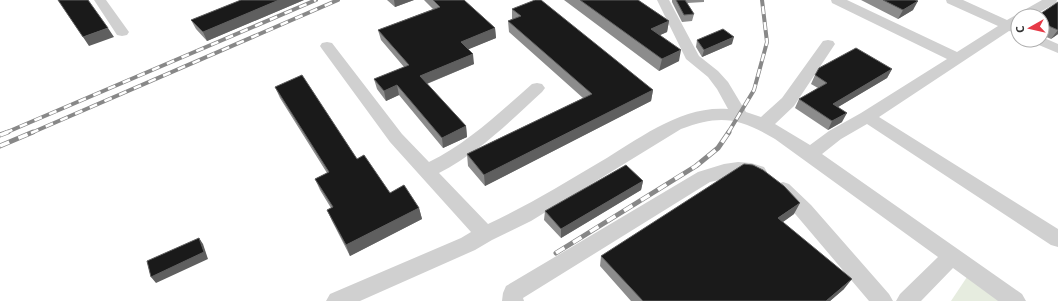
<svg xmlns="http://www.w3.org/2000/svg" width="1058" height="301" viewBox="0 0 1058 301" font-family="'Open Sans',sans-serif">
	<style>
		.green { fill: #e6ecdf }
		.lines { fill: none; stroke-linecap: round; stroke-linejoin: round }
		.minor { fill: #d0d0d0; fill-rule: evenodd }
		.rail-far1-casing { stroke: #888; stroke-width: 4 }
		.rail-casing { stroke: #888; stroke-width: 5 }
		.rail-far1 { stroke: #fff; stroke-width: 2.5; stroke-dasharray: 8; stroke-linecap: butt }
		.rail { stroke: #fff; stroke-width: 3.5; stroke-dasharray: 10; stroke-linecap: butt }
		.wall { fill: #8c8c8c }
		.shaded-wall { fill: #5f5f5f }
		.building { fill: #1a1a1a; stroke: #5f5f5f }
	</style>
	<rect width="100%" height="100%" fill="#fff"/>
	<path class="green" d="M967 277 999 301H951Z"/>
	<g class="lines">
		<path class="minor" d="M94 0H106L129 32 127 35 122 36 117 35Z
			M657 0H669L699 56 718 71 728 82 746 112 761 117 782 98 823 41 828 40 833 41 835 44 794 106 775 124 810 145 829 131 861 113 947 59 832 3 831 0H847L957 52 998 26 947 3 946 0H963L1007 20 1042 0H1057L1056 3 1033 16H1018V33L1009 31 879 117 1058 229V247L1051 245 867 124 841 139 822 154 1022 294 1026 301H998L953 268 921 301H896L900 294 938 257 775 139C739 118 721 114 681 129L531 221 492 240 475 250 360 301H326L330 294 461 238 471 232 390 142 322 49 320 46 322 43 327 42 332 43 402 134 429 162C468 143 499 113 532 84L537 83 542 84 545 88 542 92C508 123 481 151 439 173L488 224C527 206 563 184 600 162 639 139 681 105 728 109L717 89 708 77 686 59Z
			M1042 37 1058 44V53L1034 43 1032 40H1042Z
			M738 162 751 163 764 167 767 172 764 177 758 179 738 176 710 182 523 298 524 301H502L503 293 506 286 698 172 724 164Z
			M783 182 789 184 811 205 889 294 893 301H869L774 189 777 184Z"/>
		<g class="rail-far1-casing">
			<path id="rail-far1" d="M5 133 316 0
				M31 133 338 0
				M728 133 754 90 767 42 762 0"/>
		</g>
		<g class="rail-casing">
			<path id="rail" d="M0 135 8 132
				M0 146 33 132
				M556 253 696 166 718 148 729 132"/>
		</g>
		<use href="#rail-far1" class="rail-far1"/>
		<use href="#rail" class="rail"/>
	</g>
	<path class="wall" d="M241 0H304L207 41 196 29 191 20Z
		M387 0H414L395 7Z
		M424 0H464L495 28 496 38 468 49 474 64 427 84 466 126 467 137 443 148 399 95 386 101 377 89 374 79 404 67 381 40 378 30 433 9Z
		M564 0H638L669 21 667 32 660 35 679 61 659 71Z
		M672 0H704V2L687 3 694 14 692 21 682 22 672 2Z
		M861 0H915L913 10 898 19Z
		M1058 2V34L1051 39 1042 35V16Z
		M512 9 653 90 651 101 485 186 468 166 467 154 583 98 509 32 508 21 512 19Z
		M697 40 732 44 702 57 696 47Z
		M892 69 887 78 838 107 842 122 828 130 795 108 799 99 818 88 811 84 815 75Z
		M275 87 357 159 390 193 419 208 422 219 350 256 332 221 327 210 331 208 320 190 315 179 327 173 280 98Z
		M643 181 641 190 561 238 544 220 545 211Z
		M794 214 783 222 844 289 830 301H631L600 266 601 256Z"/>
	<path class="shaded-wall" d="M279 0H304L207 41 203 32Z
		M394 0H414L395 7Z
		M918 1 913 10 898 19 903 10Z
		M669 21 667 32 649 40 651 29Z
		M108 28 114 37 89 46 83 37Z
		M495 28 496 38 462 52 461 42Z
		M1058 30V34L1051 39Z
		M734 37 732 44 702 57 704 50Z
		M681 50 679 61 659 71 662 59Z
		M473 54 474 64 421 86 420 76Z
		M892 69 887 78 828 113 833 104Z
		M397 85 399 95 386 101 384 91Z
		M653 90 651 101 485 186 484 175Z
		M847 113 842 122 828 130 832 121Z
		M466 126 467 137 443 148 442 138Z
		M643 181 641 190 561 238V229Z
		M800 203 794 214 773 229 778 218Z
		M419 208 422 219 350 256 346 245Z
		M199 238 203 244 208 259 156 283 151 277Z
		M852 279 844 289 830 301H826Z"/>
	<path class="building" d="M58 0H88L108 28 83 37Z
		M241 0H279L203 32 191 20Z
		M433 0H464L495 28 461 42 473 54 420 76 466 126 442 138 397 85 384 91 374 79 409 65 378 30 440 7Z
		M535 0H541L653 90 484 175 467 154 592 94 508 21 521 16 512 9Z
		M580 0H638L669 21 651 29 681 50 662 59Z
		M676 0H685L694 14 684 15Z
		M883 0H915L918 1 903 10Z
		M1058 2V30L1042 23V16H1037Z
		M723 29 734 37 704 50 697 40Z
		M856 48 892 69 833 104 847 113 832 121 799 99 827 83 815 75 819 68Z
		M302 75 357 159 364 155 390 193 404 185 419 208 346 245 327 210 333 207 315 179 329 172 275 87Z
		M744 164 753 165 763 170 784 186 800 203 778 218 852 279 826 301H643L601 256Z
		M626 165 643 181 561 229 545 211Z
		M199 238 204 252 151 277 147 261Z"/>
	<g transform="translate(1030 28) rotate(262)"><circle r="19" fill="#ffffff" stroke="#adadad"/>
	<path d="M0-3L7 15L0 10L-7 15Z" fill="#e63946"/>
	<text y="-6" font-size="11" font-weight="bold" text-anchor="middle" fill="#333333">С</text>
	</g>
</svg>
